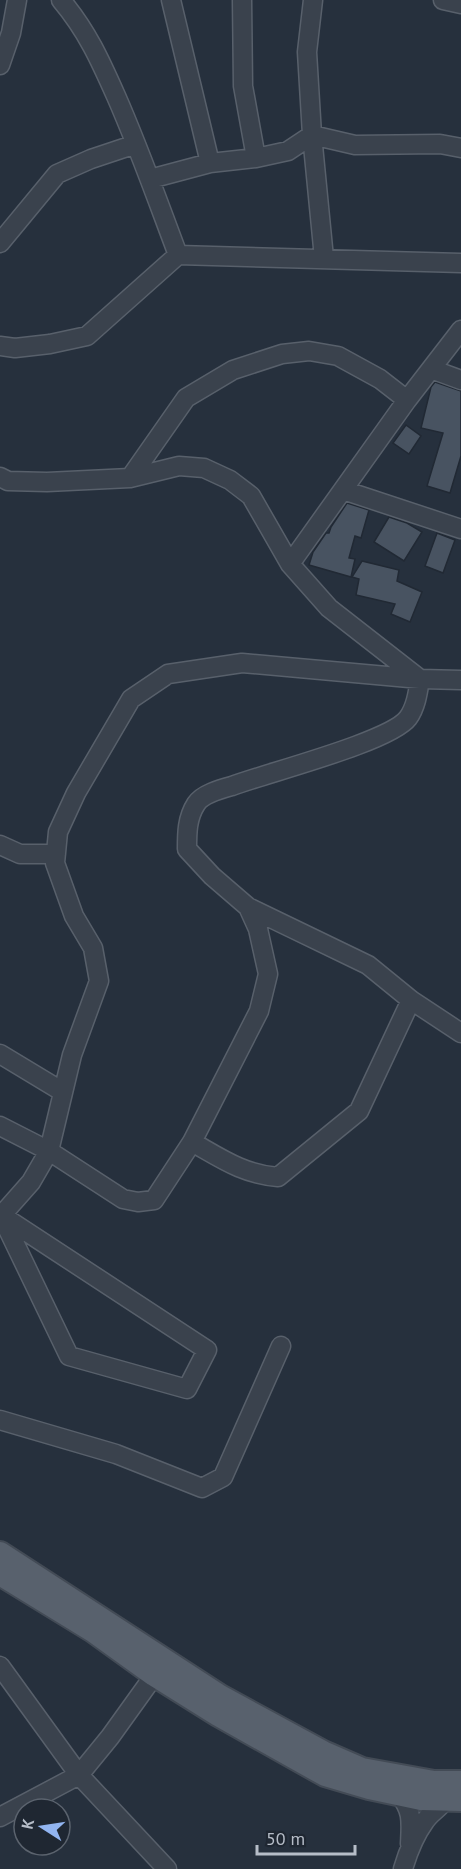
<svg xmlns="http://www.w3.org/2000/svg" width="461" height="1869" viewBox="0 0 461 1869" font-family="'PT Sans',sans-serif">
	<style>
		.building { fill: #485361; stroke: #212934; stroke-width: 1.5 }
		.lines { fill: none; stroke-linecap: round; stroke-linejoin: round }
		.minor-casing { stroke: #58606b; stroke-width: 21 }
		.major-casing { stroke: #434b56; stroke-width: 26 }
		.minor { stroke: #3a424d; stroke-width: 18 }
		.major { stroke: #58616d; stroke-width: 22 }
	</style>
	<rect width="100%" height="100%" fill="#26303d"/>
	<path class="building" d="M435 382 461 391V456L450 493 427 486 443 433 421 428 431 387Z
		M406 425 421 436 409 454 393 443Z
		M347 503 369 510 361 538 355 536 349 558 355 559 351 577 309 565 313 552 326 533H329L331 527Z
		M389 517 407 523 422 532 404 561 374 542Z
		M437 533 455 540 443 573 425 566Z
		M362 561 399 570 397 581 422 592 410 622 391 614 395 604 356 595 359 579 352 577Z"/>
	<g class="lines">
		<g class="minor-casing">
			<path id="minor" d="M61 0C87 31 100 60 116 96 139 148 158 202 178 255
				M171 0 210 163
				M242 0 243 86 256 158
				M313 0 307 52 312 135 324 258
				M443 0 461 4
				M0 65 11 33 17 0
				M150 179 210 163 256 158 288 151 312 135 355 145 440 144 461 148
				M0 243 57 174 91 159 136 144
				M0 346 15 348 50 344 87 336 178 255 461 263
				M431 369 461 380
				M0 477 8 481 47 482 130 478 179 466 204 468 230 480 251 496 290 564 329 608 420 679C418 692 416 707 408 718 390 742 266 773 232 786 221 789 202 794 196 804 187 818 187 833 187 849L212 876 248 907 258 929 268 974 259 1011 192 1142 154 1200 138 1202 123 1199 49 1151 0 1126
				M130 478 186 398 233 370 282 354 309 351 338 356 380 379 407 400
				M343 490 461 529
				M290 564 407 400 461 330
				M0 845 20 854H56
				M411 1000 461 1033
				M0 1054 63 1092
				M192 1142C222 1159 243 1174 278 1177L359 1111 411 1000 368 965 248 907
				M1 1215 207 1350 187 1389 69 1356Z
				M0 1217 31 1182 49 1151 72 1055 99 981 93 948 74 916 55 863 58 832 76 793 131 699 168 674 242 663 420 679 461 680
				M0 1420 116 1454 202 1488 223 1477 281 1346
				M0 1666 79 1775 167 1869
				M399 1788V1794C413 1811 411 1822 410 1844
				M0 1817 79 1775 110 1737 161 1666
				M403 1869C408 1852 414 1836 425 1821 433 1809 445 1807 447 1792"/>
		</g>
		<g class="major-casing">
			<path id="major" d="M0 1553 220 1696 323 1752 362 1769 434 1782H461
				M0 1574 93 1631 154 1675 218 1715 325 1775 369 1788 421 1799 461 1800"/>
		</g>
		<use href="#minor" class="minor"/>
		<use href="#major" class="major"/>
	</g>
	<g transform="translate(42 1827) rotate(282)"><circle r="28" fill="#1f2732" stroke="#5b636e" stroke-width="1.5"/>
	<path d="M0-4.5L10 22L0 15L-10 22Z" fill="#92b5f1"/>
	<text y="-9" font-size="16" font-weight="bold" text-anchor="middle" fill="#b6bdc8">K</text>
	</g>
	<path d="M257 1845v9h98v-9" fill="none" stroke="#b6bdc8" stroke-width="3"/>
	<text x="266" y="1845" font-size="18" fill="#b6bdc8" stroke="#1f2732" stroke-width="4.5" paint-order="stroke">50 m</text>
</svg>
